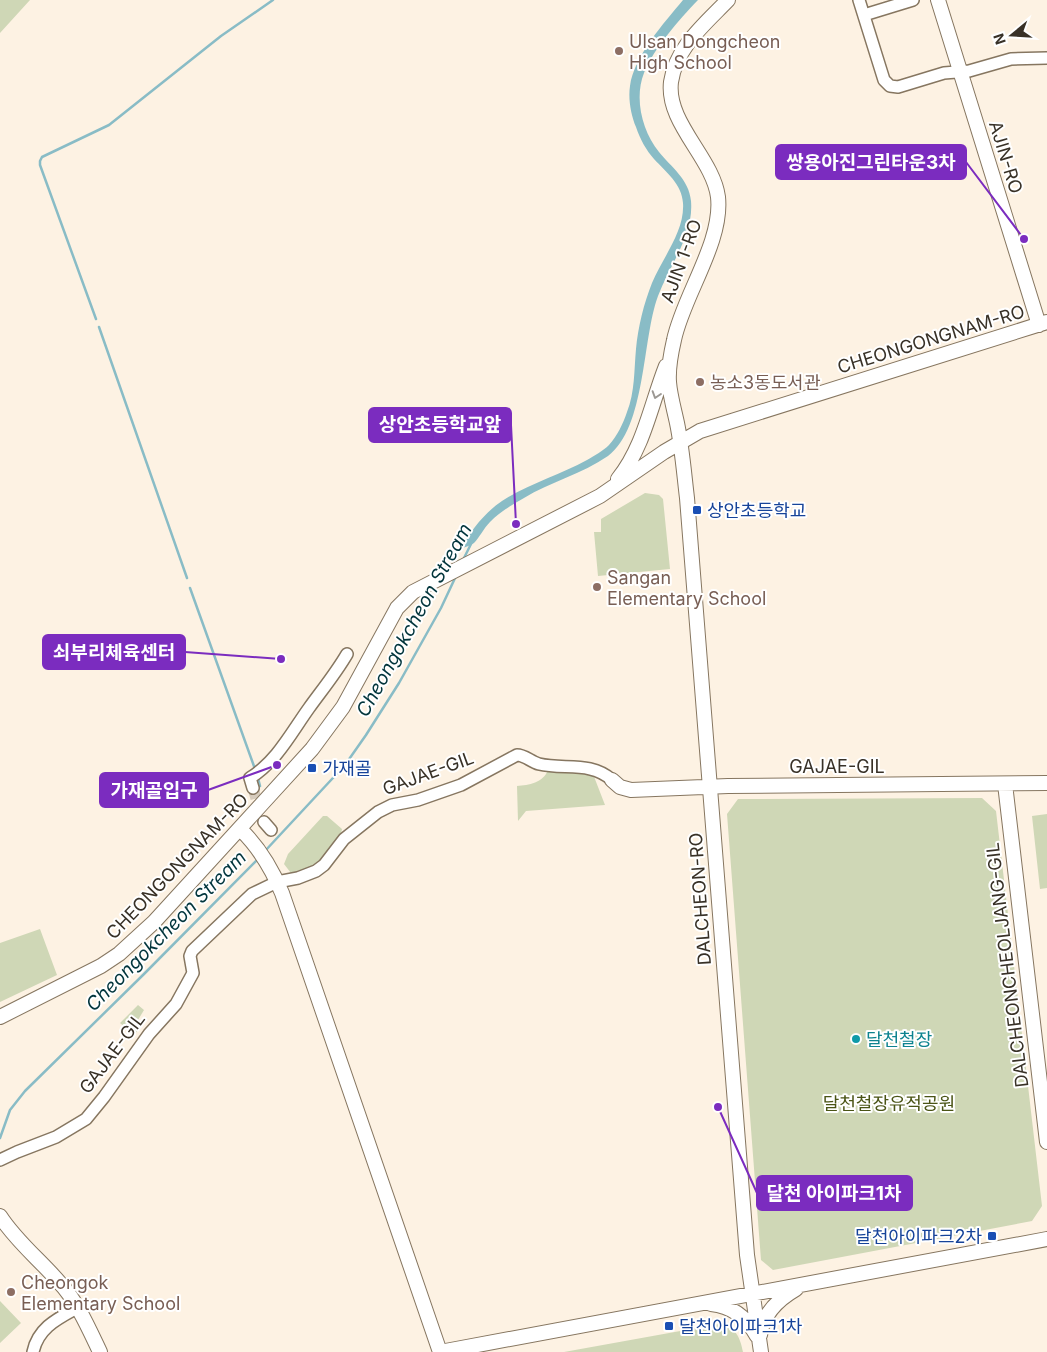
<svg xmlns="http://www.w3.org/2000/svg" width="1047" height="1352" viewBox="0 0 1047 1352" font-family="Inter,'Noto Sans KR',sans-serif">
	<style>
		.green { fill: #cfd7b6 }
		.water { fill: #89bcc6 }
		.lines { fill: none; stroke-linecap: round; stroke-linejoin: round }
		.stream { stroke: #89bcc6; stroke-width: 2.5 }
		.minor-tunnel { stroke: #d6cbbd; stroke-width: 11; stroke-dasharray: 11 5.5; stroke-linecap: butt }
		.minor-casing { stroke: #867660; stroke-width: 14 }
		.tertiary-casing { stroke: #867660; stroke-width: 16 }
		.minor { stroke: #fff; stroke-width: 11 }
		.tertiary { stroke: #fff; stroke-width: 14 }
		.oneway { stroke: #9c9893 }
		.education-dot { fill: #8d6e63; stroke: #fff; stroke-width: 2 }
		.transit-dot { fill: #1a4fb4; stroke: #fff; stroke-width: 2 }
		.culture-dot { fill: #0f9aa8; stroke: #fff; stroke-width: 2 }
		.labels { text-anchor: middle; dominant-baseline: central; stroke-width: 4; stroke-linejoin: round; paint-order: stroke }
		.education-label { font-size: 18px; fill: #785e54; stroke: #fff; text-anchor: start }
		.street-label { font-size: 18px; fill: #383127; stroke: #fff }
		.transit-label { font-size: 18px; fill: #164399; stroke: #fff; text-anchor: start }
		.culture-label { font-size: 18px; fill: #0d838f; stroke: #fff; text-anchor: start }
		.park-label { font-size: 18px; fill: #4a5415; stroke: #fff }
		.water-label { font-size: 19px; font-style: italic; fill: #02353c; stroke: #fff }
		.leader { fill: none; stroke: #7b2cbf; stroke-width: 2 }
		.callout-dot { fill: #7b2cbf; stroke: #fff; stroke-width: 2 }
		.callout { fill: #7b2cbf; stroke: #7b2cbf; stroke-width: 2 }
		.callout-label { font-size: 19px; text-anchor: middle; font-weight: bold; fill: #fff }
	</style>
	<rect width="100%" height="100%" fill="#fdf2e3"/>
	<path class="green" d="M0 0H30L0 33Z
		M645 493 659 495 663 499 670 569 598 576 594 532H601V519Z
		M548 770C563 773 578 771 593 774L605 805 526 811 518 821 517 786C529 785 543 783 548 770Z
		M982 798 996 811 1042 1206 1032 1221 773 1270 761 1260 727 814 738 799Z
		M1047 814V888L1040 889 1032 816Z
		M323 816H327L342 829 341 834 316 865 294 877 284 864 288 854Z
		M40 929 57 975 0 1002V943Z
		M138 1005 144 1010 138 1020 140 1028 134 1035 120 1023Z
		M0 1301 21 1323 0 1343Z
		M719 1324C736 1327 740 1337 743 1352H564Z"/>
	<path class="water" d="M683 0H698C679 20 654 48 644 73 634 98 642 131 659 152 671 167 689 179 691 201 694 235 669 266 658 296 642 339 646 428 608 456 582 474 550 482 524 498 511 505 500 512 490 522 484 528 479 538 474 543 470 546 464 547 460 549 471 531 484 513 502 501 528 484 560 475 587 460 594 456 603 451 609 445 617 436 623 424 627 412 635 392 634 370 636 349 638 327 644 303 652 283 663 257 685 231 683 203 682 184 666 172 654 159 646 150 640 139 636 127 631 115 628 99 630 86 634 56 664 23 683 0Z"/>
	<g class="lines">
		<path class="stream" d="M96 319 40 165V161L42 157 109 125 221 36 273 0
			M99 327 187 578
			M463 560 472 542
			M190 588 255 769
			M258 778 260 786
			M265 851 345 765 366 735 399 683 441 608 456 576
			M0 1138 10 1110 25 1091 144 974 258 859"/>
		<path class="minor-tunnel" d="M253 788 260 813"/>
		<g class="minor-casing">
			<path id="minor" d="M859 0 884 80 890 86 898 87 944 73 969 71 1011 59 1047 58
				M864 15 913 0
				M253 788 250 778C277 761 291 733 309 708 322 690 336 673 347 654
				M264 822 271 830
				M0 1160 17 1152 56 1137 86 1119 104 1097 149 1034 176 1004 193 973 190 956 192 951 252 894 277 882 298 878 316 871 324 865 344 839 378 812 392 805 418 800 461 785 517 755C525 755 531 762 539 764 564 770 591 761 612 780
				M33 1352C38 1328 57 1319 77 1308"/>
		</g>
		<g class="tertiary-casing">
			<path id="tertiary" d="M728 0C705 24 676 47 671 82 666 123 713 158 718 197 723 242 683 296 674 340 671 353 668 368 669 382 670 395 674 409 677 423 682 447 684 473 687 498L747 1255 761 1352
				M938 0 1039 325
				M618 479C644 447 651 404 666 366
				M612 780 620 787 631 790 728 786 1047 783
				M1005 784 1047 1142
				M240 829C259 847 272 869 282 893L440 1352 1047 1239
				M0 1017 101 966 119 954 154 922 312 749 343 707 397 608 413 592 600 496 664 452 700 431 1047 322
				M0 1216C16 1241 40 1260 59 1282 77 1301 89 1329 100 1352
				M711 1304C732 1306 747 1318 757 1336
				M760 1335C763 1314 777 1300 796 1289"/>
		</g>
		<use href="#minor" class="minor"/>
		<use href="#tertiary" class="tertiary"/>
	</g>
	<defs><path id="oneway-chevron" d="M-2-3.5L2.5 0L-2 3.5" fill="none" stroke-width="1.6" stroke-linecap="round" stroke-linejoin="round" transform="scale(1.25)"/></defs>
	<use class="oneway" href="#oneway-chevron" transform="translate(656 395) rotate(108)"/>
	<g class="education-dot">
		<circle cx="619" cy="51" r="5"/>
		<circle cx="700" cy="382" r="5"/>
		<circle cx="597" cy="587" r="5"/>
		<circle cx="11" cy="1292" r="5"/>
	</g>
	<g class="transit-dot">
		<rect x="692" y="505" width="10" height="10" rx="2.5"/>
		<rect x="307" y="763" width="10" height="10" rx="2.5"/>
		<rect x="987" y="1231" width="10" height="10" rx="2.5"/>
		<rect x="664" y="1321" width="10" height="10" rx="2.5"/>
	</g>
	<circle class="culture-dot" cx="856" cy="1039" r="5"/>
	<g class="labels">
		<g class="education-label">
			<text x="629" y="41">Ulsan Dongcheon<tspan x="629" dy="21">High School</tspan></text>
			<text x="710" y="382">농소3동도서관</text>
			<text x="607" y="577">Sangan<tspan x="607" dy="21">Elementary School</tspan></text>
			<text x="21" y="1282">Cheongok<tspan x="21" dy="21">Elementary School</tspan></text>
		</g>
		<g class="street-label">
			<text transform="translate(1006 157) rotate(73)">AJIN-RO</text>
			<text transform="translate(681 261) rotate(-70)">AJIN 1-RO</text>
			<text transform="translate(931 339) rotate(-17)">CHEONGONGNAM-RO</text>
			<text x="837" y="766">GAJAE-GIL</text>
			<text transform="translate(428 773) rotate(-20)">GAJAE-GIL</text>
			<text transform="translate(177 866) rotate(-46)">CHEONGONGNAM-RO</text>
			<text transform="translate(700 899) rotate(-94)">DALCHEON-RO</text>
			<text transform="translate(1007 965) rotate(-97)">DALCHEONCHEOLJANG-GIL</text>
			<text transform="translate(112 1053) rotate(-53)">GAJAE-GIL</text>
		</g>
		<g class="transit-label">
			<text x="707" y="510">상안초등학교</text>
			<text x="322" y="768">가재골</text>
			<text x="982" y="1236" text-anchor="end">달천아이파크2차</text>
			<text x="679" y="1326">달천아이파크1차</text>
		</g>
		<g class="culture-label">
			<text x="866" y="1039">달천철장</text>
		</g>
		<g class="park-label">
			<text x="889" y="1103">달천철장유적공원</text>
		</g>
		<g class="water-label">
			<text transform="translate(414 620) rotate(-61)">Cheongokcheon Stream</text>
			<text transform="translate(166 931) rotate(-45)">Cheongokcheon Stream</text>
		</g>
	</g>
	<path class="leader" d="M1024 239L966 162M516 524L511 425M281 659L185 652M277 765L208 790M718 1107L757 1193"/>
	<g class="callout-dot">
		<circle cx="1024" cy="239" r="5"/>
		<circle cx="516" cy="524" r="5"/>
		<circle cx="281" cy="659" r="5"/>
		<circle cx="277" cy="765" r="5"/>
		<circle cx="718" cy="1107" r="5"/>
	</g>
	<g class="callout">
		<rect x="776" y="145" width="190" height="34" rx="5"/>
		<rect x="369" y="408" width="142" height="34" rx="5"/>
		<rect x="43" y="635" width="142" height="34" rx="5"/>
		<rect x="100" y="773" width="108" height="34" rx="5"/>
		<rect x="757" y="1176" width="155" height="34" rx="5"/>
	</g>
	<g class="callout-label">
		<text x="871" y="169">쌍용아진그린타운3차</text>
		<text x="440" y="431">상안초등학교앞</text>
		<text x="114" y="659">쇠부리체육센터</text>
		<text x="154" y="797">가재골입구</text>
		<text x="834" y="1200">달천 아이파크1차</text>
	</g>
	<g transform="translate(1012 35) rotate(252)" stroke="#ffffff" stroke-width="4" paint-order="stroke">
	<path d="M0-4L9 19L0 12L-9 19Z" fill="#383127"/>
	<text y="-8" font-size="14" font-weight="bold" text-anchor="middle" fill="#383127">N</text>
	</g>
</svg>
